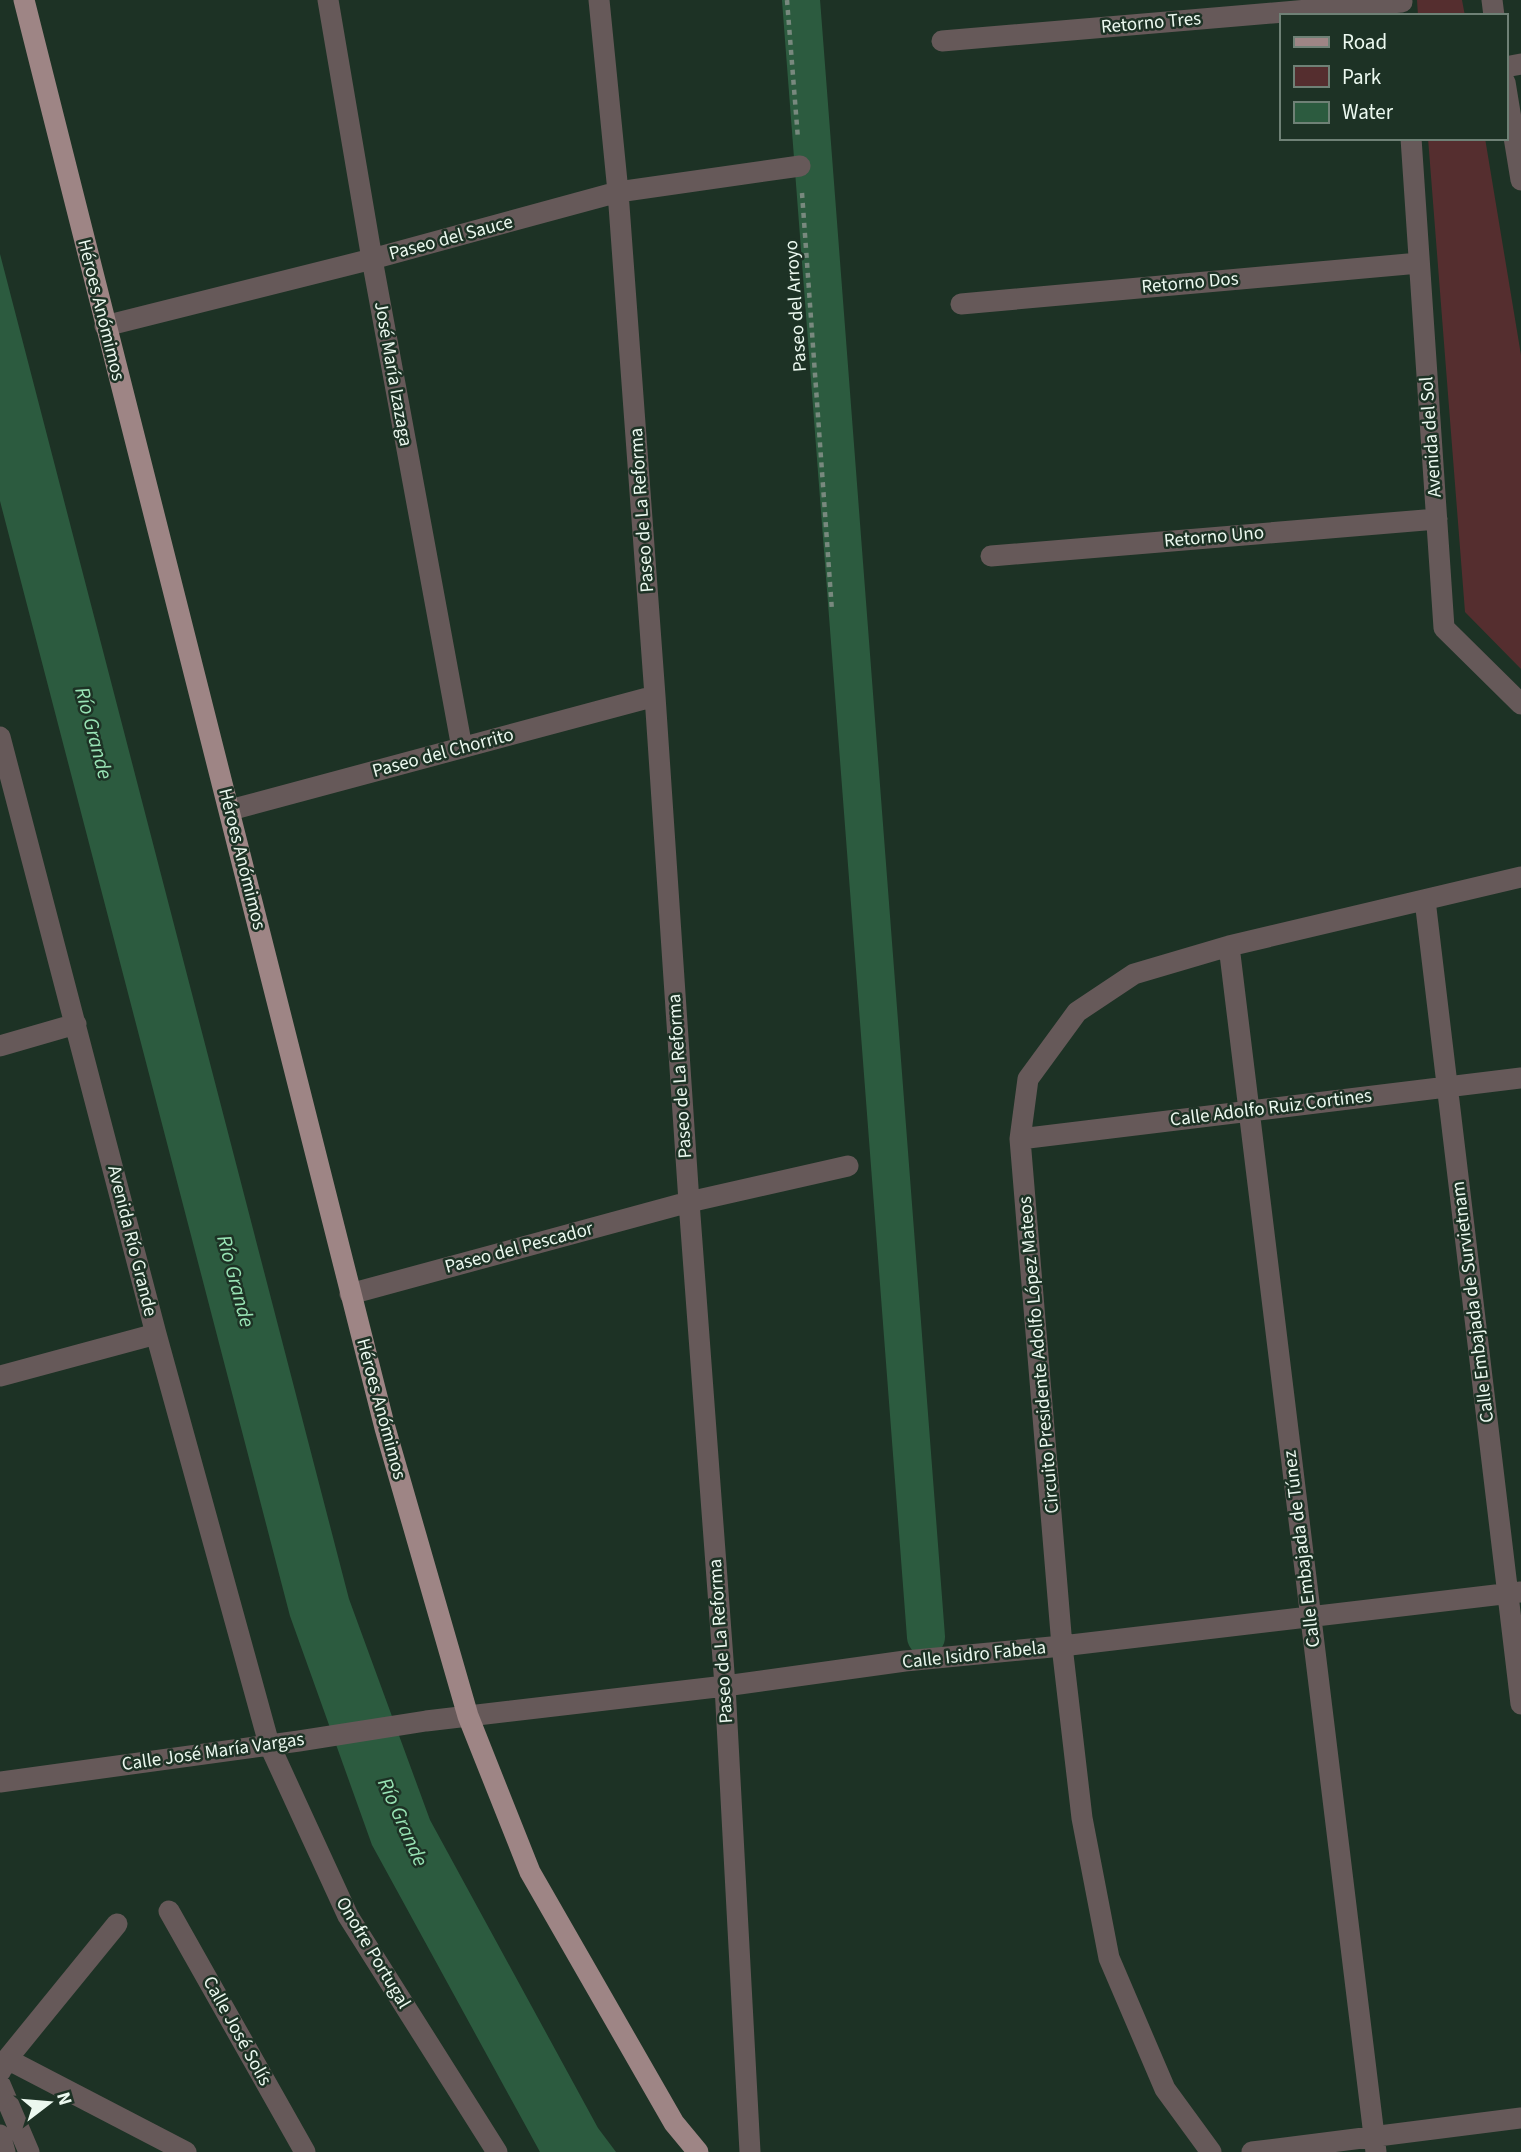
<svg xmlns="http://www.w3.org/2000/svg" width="1521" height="2152" viewBox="0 0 1521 2152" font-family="'Source Sans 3',sans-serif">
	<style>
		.green { fill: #552e2f }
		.water { fill: #2c5b3f }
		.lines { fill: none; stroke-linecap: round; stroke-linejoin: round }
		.canal { stroke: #2c5b3f; stroke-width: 38 }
		.path { stroke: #78897e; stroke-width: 4.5; stroke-dasharray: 5 5; stroke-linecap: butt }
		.minor { stroke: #665959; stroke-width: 21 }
		.major { stroke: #9e8585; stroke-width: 21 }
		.labels { text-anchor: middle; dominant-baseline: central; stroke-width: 5; stroke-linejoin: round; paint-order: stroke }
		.street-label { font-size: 19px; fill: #ebf8ef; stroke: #1d3225 }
		.water-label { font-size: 21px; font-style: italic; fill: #99e4b5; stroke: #1d3225 }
	</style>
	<rect width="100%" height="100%" fill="#1d3225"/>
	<path class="green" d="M1417 0H1462L1465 16H1418Z
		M1428 138H1485L1521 355V669L1465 612Z"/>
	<path class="water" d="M0 254 349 1599 430 1820 598 2128 616 2152H540L372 1845 290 1616 0 501Z"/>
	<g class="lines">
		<path class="canal" d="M801 0 926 1637"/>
		<path class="path" d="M787 0 798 139
			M802 193 832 611"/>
		<path class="minor" d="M328 0 372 259 462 748
			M599 0 618 192 655 696 689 1202 725 1686 750 2152
			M1492 0 1494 16
			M942 41 1402 2
			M1505 67 1521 64
			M1505 82 1521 180
			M1411 138 1444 628 1521 704
			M961 304 1419 263
			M105 326 372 259 618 192 800 166
			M991 556 1437 519
			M0 737 156 1334 269 1744 348 1916 497 2152
			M230 810 655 696
			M1425 900 1521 1704
			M1229 946 1376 2152
			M0 1046 76 1024
			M1020 1139 1521 1078
			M350 1294 689 1202 848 1166
			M0 1376 156 1334
			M0 1782 299 1741 426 1721 725 1686 905 1661 1062 1646 1521 1592
			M169 1911 305 2152
			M7 2059 117 1924
			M0 2072 7 2059 186 2152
			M0 2084 29 2152
			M0 2135 5 2152
			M1211 2152 1165 2089 1109 1958 1082 1818 1062 1646 1020 1139 1028 1079 1077 1012 1134 974 1229 946 1521 877
			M1252 2152 1521 2118"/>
		<path class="major" d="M24 0 385 1428 468 1716 530 1872 674 2123 698 2152"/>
	</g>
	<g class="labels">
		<g class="street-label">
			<text transform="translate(1151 23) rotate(-5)">Retorno Tres</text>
			<text transform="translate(451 238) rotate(-15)">Paseo del Sauce</text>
			<text transform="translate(1190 283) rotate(-5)">Retorno Dos</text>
			<text transform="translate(796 306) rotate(-94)">Paseo del Arroyo</text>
			<text transform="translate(101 310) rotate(76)">Héroes Anómimos</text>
			<text transform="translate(393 374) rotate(80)">José María Izazaga</text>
			<text transform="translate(1431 437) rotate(-94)">Avenida del Sol</text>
			<text transform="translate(642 510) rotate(-94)">Paseo de La Reforma</text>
			<text transform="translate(1214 537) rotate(-5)">Retorno Uno</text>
			<text transform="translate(443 753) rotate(-15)">Paseo del Chorrito</text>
			<text transform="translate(242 859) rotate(76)">Héroes Anómimos</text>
			<text transform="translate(680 1076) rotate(-94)">Paseo de La Reforma</text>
			<text transform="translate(1271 1108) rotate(-7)">Calle Adolfo Ruiz Cortines</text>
			<text transform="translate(132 1241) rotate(76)">Avenida Río Grande</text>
			<text transform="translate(519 1248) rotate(-15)">Paseo del Pescador</text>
			<text transform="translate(1473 1302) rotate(-97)">Calle Embajada de Survietnam</text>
			<text transform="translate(1039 1355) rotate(-95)">Circuito Presidente Adolfo López Mateos</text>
			<text transform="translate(381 1409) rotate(75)">Héroes Anómimos</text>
			<text transform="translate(1302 1549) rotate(-97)">Calle Embajada de Túnez</text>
			<text transform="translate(721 1641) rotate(-94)">Paseo de La Reforma</text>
			<text transform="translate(974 1655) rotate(-6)">Calle Isidro Fabela</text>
			<text transform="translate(213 1752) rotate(-8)">Calle José María Vargas</text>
			<text transform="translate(373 1953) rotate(59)">Onofre Portugal</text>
			<text transform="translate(237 2031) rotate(61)">Calle José Solís</text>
		</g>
		<g class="water-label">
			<text transform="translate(94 733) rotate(75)">Río Grande</text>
			<text transform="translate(236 1281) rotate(75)">Río Grande</text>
			<text transform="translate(403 1822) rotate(66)">Río Grande</text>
		</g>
	</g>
	<rect x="1280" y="14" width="228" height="126" fill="#1d3225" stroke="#6f8176" stroke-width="2"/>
	<rect x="1294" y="37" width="35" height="10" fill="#9e8585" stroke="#6f8176" stroke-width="2"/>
	<text x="1342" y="49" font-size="21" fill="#ebf8ef">Road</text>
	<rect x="1294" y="66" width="35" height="21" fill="#552e2f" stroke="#6f8176" stroke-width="2"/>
	<text x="1342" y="84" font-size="21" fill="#ebf8ef">Park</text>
	<rect x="1294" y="102" width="35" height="21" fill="#2c5b3f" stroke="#6f8176" stroke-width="2"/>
	<text x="1342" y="119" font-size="21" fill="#ebf8ef">Water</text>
	<g transform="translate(49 2103) rotate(74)" stroke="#1d3225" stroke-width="5" paint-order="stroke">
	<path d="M0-5L12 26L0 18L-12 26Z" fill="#ebf8ef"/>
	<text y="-10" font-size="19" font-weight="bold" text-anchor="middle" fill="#ebf8ef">N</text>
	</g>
</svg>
